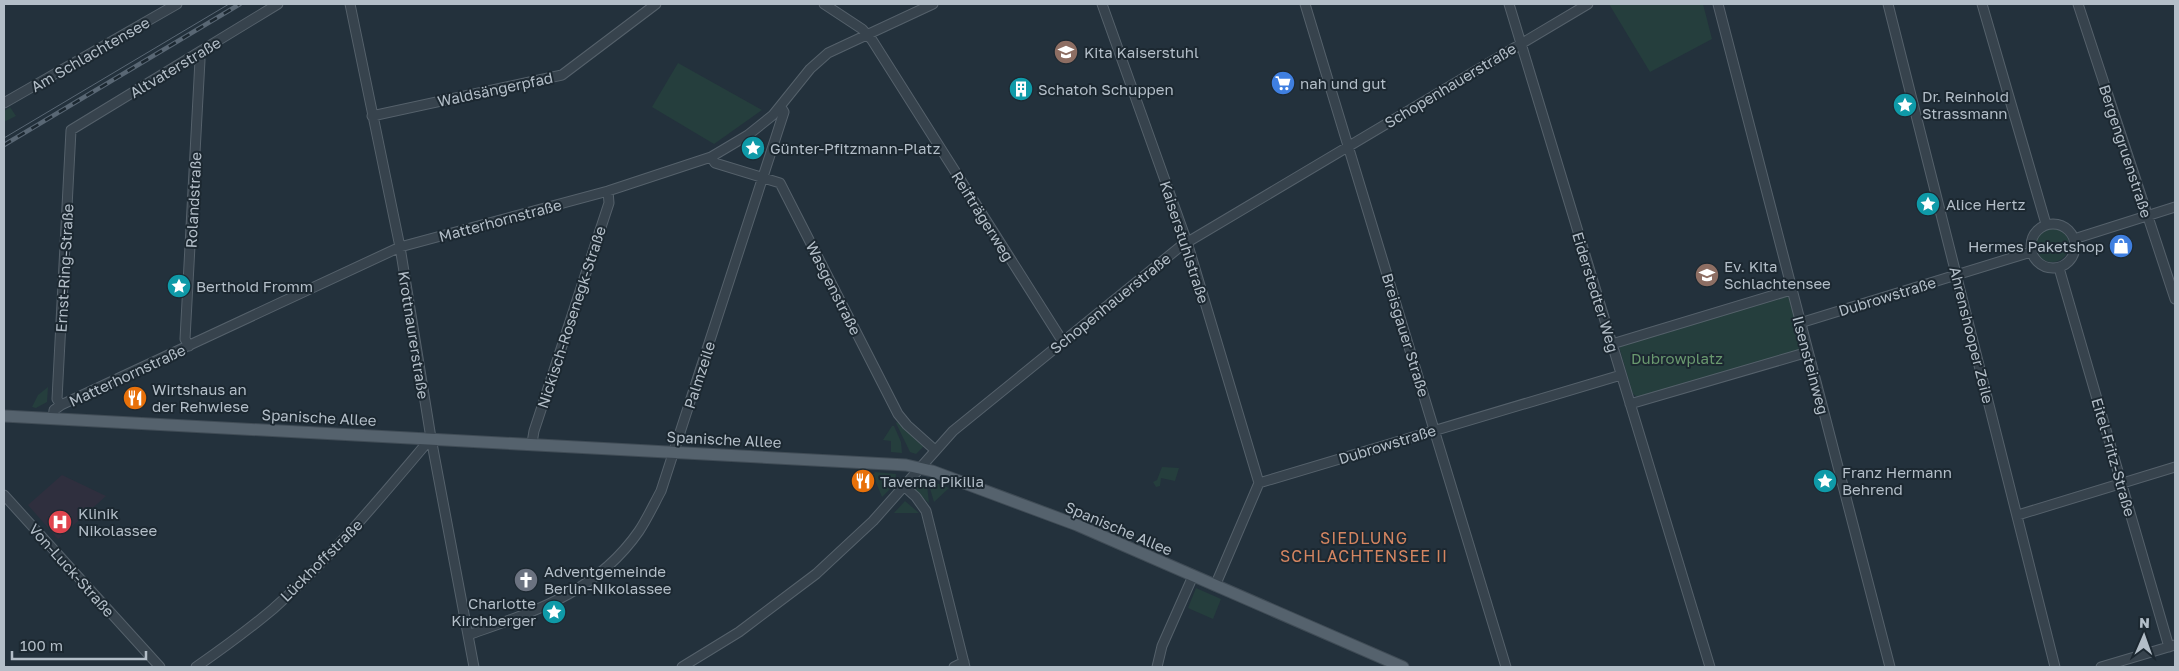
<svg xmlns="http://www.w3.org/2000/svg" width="2179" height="671" viewBox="0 0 2179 671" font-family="'Golos Text',sans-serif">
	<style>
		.medical { fill: #2f2f3e }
		.green { fill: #253e3d }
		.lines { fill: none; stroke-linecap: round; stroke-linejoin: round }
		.minor-casing { stroke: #55616b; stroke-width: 11 }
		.major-casing { stroke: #404c56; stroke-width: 13 }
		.minor { stroke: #37434d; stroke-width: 9 }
		.major { stroke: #55626d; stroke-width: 11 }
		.tram { stroke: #596774; stroke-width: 1 }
		.rail-casing { stroke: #596774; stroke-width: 4.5 }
		.rail { stroke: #1c2831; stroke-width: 2.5; stroke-dasharray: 8; stroke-linecap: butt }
		.labels { text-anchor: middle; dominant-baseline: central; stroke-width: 4; stroke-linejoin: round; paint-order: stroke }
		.poi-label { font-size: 15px; fill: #b3bec8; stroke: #1c2831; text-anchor: start }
		.street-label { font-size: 15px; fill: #b3bec8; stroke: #1c2831 }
		.park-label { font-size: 15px; fill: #6a996f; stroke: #1c2831 }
		.neighbourhood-label { font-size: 16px; letter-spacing: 1px; fill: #d48561; stroke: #1c2831 }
	</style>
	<rect width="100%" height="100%" fill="#23313c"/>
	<path class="medical" d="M62 475 106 496 58 539 28 505Z"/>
	<path class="green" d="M1609 4H1703L1712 39 1650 72Z
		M678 63 762 110 714 144 652 107Z
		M10 107 16 116 4 122V111Z
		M2035 245a17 17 0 1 1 34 0a17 17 0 1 1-34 0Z
		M1786 296 1789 298 1801 345 1800 350 1639 398 1633 394 1620 350V346Z
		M48 387 47 402 36 408 32 407 38 395Z
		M897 422 924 446 916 454 910 452 896 423Z
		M892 426H894L901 442 902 453 891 452V441L883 440Z
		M1162 467 1179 468 1175 481 1161 478 1160 486 1156 487 1153 482 1157 480Z
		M875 472 896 474 895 484 882 497 873 475Z
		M931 481 949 488 934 502 929 485Z
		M921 482 927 485 929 503 915 490Z
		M905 501 919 513H894Z
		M1196 588 1221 599 1213 619 1188 608Z"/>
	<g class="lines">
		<g class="minor-casing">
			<path id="minor" d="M350 4 400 247 431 438 474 667
				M824 4 862 29 872 40 1063 342
				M1102 4 1187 242 1259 483
				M1305 4 1506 667
				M1509 4 1710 667
				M1718 4 1890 667
				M1888 4 2055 667
				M1982 4 2046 224
				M2078 4 2175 299
				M4 103 177 4
				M372 116 562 75 656 4
				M711 157 715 163 780 183 898 414 907 425 935 450
				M2031 246a22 22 0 1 1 44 0a22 22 0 1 1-44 0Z
				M2074 239 2175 207
				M2059 268 2169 647
				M1800 323 2031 252
				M1612 344 1791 290
				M189 346 185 339 200 60 197 54
				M1630 404 1808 352
				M61 405 57 399 71 130 278 4
				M53 419 54 410 61 405 400 247 608 191 711 157 748 135 773 115 810 69 828 53 933 4
				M532 443 534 431 609 203 608 191
				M905 487 916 497 926 511 965 667
				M4 495 160 667
				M2018 515 2175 467
				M1215 586 1259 483 1621 375
				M468 635C535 611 596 593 639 531 647 519 654 504 661 491L784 112 781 107
				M196 667C222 649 248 630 273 609 331 558 381 497 431 438
				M682 667 739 632 816 574 873 521 953 431 1181 246 1588 4
				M954 667 964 662
				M1157 667 1162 646 1193 576
				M2101 667 2175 645"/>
		</g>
		<g class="major-casing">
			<path id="major" d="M4 416 906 465 932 471 1077 525 1403 667"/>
		</g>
		<use href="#minor" class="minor"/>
		<use href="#major" class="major"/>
		<path class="tram" d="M4 138 229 4"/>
		<g class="rail-casing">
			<path id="rail" d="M4 145 240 4"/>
		</g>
		<use href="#rail" class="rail"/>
	</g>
	<defs>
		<g id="school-disc" transform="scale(1.25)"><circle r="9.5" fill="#8d6e63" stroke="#1c2831"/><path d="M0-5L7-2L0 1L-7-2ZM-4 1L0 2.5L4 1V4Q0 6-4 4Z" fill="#fff"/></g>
		<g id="supermarket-disc" transform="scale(1.25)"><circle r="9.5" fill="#3f7fe0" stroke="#1c2831"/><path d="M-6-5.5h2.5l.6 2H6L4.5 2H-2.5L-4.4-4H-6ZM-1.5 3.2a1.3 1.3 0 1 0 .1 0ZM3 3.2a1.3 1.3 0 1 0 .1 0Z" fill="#fff"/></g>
		<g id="building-disc" transform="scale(1.25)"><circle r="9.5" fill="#0f9aa8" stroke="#1c2831"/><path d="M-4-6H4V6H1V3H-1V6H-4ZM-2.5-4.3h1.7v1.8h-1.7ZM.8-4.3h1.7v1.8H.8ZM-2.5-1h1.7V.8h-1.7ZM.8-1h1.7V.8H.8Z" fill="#fff"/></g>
		<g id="sight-disc" transform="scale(1.25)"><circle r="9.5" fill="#0f9aa8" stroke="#1c2831"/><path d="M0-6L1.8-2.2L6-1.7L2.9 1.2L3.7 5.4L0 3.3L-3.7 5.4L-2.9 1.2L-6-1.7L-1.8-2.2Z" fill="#fff"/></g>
		<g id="shop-disc" transform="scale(1.25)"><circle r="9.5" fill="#3f7fe0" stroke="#1c2831"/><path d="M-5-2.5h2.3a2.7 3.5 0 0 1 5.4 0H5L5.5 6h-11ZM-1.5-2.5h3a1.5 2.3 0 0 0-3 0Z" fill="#fff"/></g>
		<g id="restaurant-disc" transform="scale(1.25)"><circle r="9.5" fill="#e8710a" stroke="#1c2831"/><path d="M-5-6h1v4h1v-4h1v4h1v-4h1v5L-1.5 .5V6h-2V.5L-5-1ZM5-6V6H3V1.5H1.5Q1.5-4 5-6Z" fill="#fff"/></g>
		<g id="hospital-disc" transform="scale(1.25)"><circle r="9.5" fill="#e0444e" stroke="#1c2831"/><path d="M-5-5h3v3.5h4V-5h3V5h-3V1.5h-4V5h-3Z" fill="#fff"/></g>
		<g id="church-disc" transform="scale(1.25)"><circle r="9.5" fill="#6b7280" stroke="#1c2831"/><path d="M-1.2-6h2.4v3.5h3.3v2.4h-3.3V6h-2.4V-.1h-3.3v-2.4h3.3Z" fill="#fff"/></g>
	</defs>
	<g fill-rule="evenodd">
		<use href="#school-disc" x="1066" y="52"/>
		<use href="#supermarket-disc" x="1283" y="83"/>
		<use href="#building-disc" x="1021" y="89"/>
		<use href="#sight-disc" x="1905" y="105"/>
		<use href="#sight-disc" x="753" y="148"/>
		<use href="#sight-disc" x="1928" y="204"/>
		<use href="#shop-disc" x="2121" y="246"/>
		<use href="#school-disc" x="1707" y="275"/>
		<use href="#sight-disc" x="179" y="286"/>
		<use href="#restaurant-disc" x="135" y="398"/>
		<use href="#restaurant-disc" x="863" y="481"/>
		<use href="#sight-disc" x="1825" y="481"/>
		<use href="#hospital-disc" x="60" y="522"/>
		<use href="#church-disc" x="526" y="580"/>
		<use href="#sight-disc" x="554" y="612"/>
	</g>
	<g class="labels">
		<g class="poi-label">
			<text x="1084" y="52">Kita Kaiserstuhl</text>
			<text x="1300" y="83">nah und gut</text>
			<text x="1038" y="89">Schatoh Schuppen</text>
			<text x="1922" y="96">Dr. Reinhold<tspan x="1922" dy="17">Strassmann</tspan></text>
			<text x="770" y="148">Günter-Pfitzmann-Platz</text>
			<text x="1946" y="204">Alice Hertz</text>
			<text x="2104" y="246" text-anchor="end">Hermes Paketshop</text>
			<text x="1724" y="266">Ev. Kita<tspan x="1724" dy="17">Schlachtensee</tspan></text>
			<text x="196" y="286">Berthold Fromm</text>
			<text x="152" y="389">Wirtshaus an<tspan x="152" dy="17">der Rehwiese</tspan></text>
			<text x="1842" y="472">Franz Hermann<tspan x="1842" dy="17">Behrend</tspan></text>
			<text x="880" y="481">Taverna Pikilia</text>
			<text x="78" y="513">Klinik<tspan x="78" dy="17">Nikolassee</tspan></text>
			<text x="544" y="571">Adventgemeinde<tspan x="544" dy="17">Berlin-Nikolassee</tspan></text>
			<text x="536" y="603" text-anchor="end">Charlotte<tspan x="536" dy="17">Kirchberger</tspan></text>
		</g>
		<g class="street-label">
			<text transform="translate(90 54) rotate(-30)">Am Schlachtensee</text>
			<text transform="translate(175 67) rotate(-31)">Altvaterstraße</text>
			<text transform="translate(1450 85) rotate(-31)">Schopenhauerstraße</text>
			<text transform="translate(495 89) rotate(-12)">Waldsängerpfad</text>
			<text transform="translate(2126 151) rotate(72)">Bergengruenstraße</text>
			<text transform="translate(193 200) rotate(-87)">Rolandstraße</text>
			<text transform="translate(983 216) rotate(58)">Reifträgerweg</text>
			<text transform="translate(500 220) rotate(-15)">Matterhornstraße</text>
			<text transform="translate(1185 242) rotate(72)">Kaiserstuhlstraße</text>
			<text transform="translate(64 268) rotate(-87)">Ernst-Ring-Straße</text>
			<text transform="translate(834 288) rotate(63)">Wasgenstraße</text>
			<text transform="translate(1596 292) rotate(73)">Eiderstedter Weg</text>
			<text transform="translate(1887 296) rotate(-17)">Dubrowstraße</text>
			<text transform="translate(1110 303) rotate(-39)">Schopenhauerstraße</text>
			<text transform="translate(571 317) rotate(-72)">Nickisch-Rosenegk-Straße</text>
			<text transform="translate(414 335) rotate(81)">Krottnaurerstraße</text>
			<text transform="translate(1406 335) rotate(73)">Breisgauer Straße</text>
			<text transform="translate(1972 335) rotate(76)">Ahrenshooper Zeile</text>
			<text transform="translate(1811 365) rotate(75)">Ilsensteinweg</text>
			<text transform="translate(127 375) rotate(-25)">Matterhornstraße</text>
			<text transform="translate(699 375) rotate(-72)">Palmzeile</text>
			<text transform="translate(319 417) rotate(3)">Spanische Allee</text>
			<text transform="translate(724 439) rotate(3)">Spanische Allee</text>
			<text transform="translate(1387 444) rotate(-17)">Dubrowstraße</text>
			<text transform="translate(2114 457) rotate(74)">Eitel-Fritz-Straße</text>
			<text transform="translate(1119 528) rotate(23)">Spanische Allee</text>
			<text transform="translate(321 560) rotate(-45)">Lückhoffstraße</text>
			<text transform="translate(72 570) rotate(48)">Von-Luck-Straße</text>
		</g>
		<g class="park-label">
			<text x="1677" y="358">Dubrowplatz</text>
		</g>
		<g class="neighbourhood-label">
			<text x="1364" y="538">SIEDLUNG<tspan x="1364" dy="18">SCHLACHTENSEE II</tspan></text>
		</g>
	</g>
	<rect width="2179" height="671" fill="none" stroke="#b3bec8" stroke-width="10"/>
	<g transform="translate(2144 636) rotate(2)" stroke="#1c2831" stroke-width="4" paint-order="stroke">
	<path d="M0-4L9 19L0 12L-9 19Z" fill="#b3bec8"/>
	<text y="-8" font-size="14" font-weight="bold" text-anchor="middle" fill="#b3bec8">N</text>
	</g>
	<path d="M12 651v8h134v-8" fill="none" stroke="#b3bec8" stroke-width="2.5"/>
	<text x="20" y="651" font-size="15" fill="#b3bec8" stroke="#1c2831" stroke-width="4" paint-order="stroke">100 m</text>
</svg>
